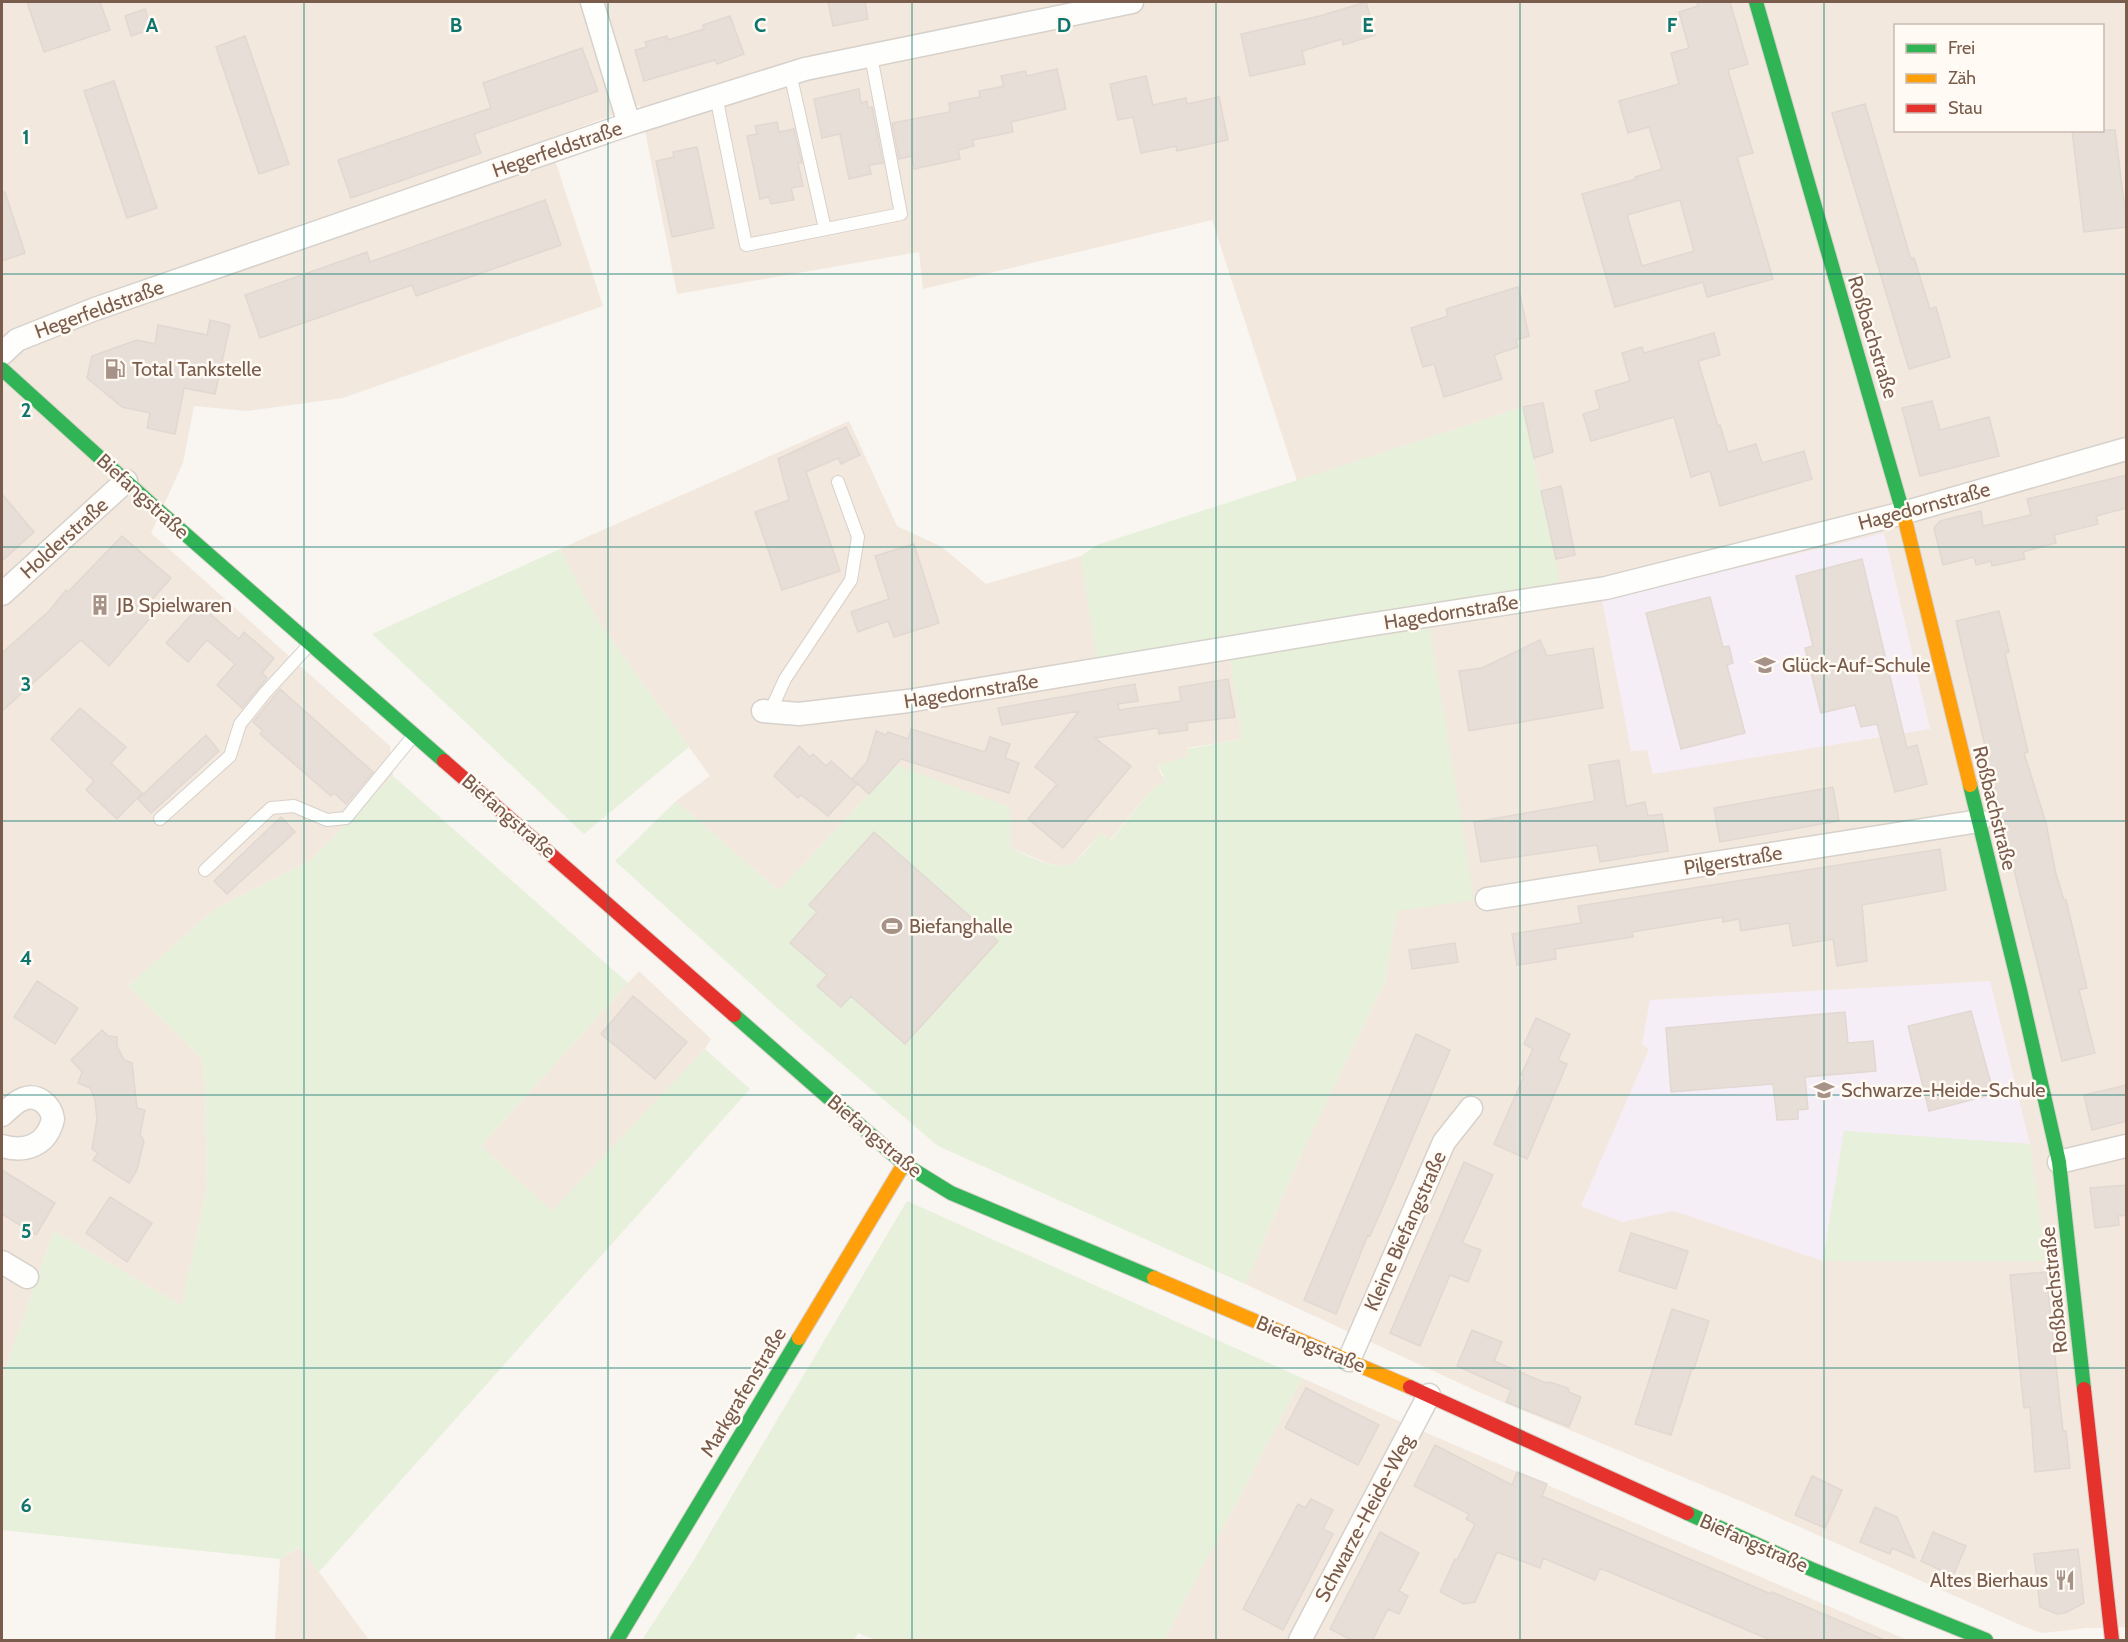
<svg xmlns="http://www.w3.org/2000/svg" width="2128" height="1642" viewBox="0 0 2128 1642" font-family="Cabin,sans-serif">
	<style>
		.residential { fill: #f2e8de; fill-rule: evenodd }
		.education { fill: #f6eef6 }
		.green { fill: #e7f0db }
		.building { fill: #e6ded7; stroke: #e2d8d2; stroke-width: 1.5; fill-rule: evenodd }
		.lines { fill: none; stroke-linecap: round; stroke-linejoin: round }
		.lane-casing { stroke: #d7d1cb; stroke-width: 14 }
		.street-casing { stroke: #d7d1cb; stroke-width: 25 }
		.fast-casing { stroke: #d9d2cb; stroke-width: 16 }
		.slow-casing { stroke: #d9d2cb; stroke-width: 16 }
		.jam-casing { stroke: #d9d2cb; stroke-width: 16 }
		.lane { stroke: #fefefd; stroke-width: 12 }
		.street { stroke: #fefefd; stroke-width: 22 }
		.fast { stroke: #30b455; stroke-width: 14 }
		.slow { stroke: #ff9f0a; stroke-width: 14 }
		.jam { stroke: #e5322d; stroke-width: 14 }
		.grid { fill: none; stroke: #0f766e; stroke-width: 1.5; stroke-opacity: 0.55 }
		.labels { text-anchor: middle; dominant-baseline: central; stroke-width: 5; stroke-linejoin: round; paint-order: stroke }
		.street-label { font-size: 20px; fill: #7a5c4d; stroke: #fffaf3 }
		.poi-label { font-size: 20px; fill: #7a5c4d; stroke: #fffaf3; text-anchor: start }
		.grid-label { font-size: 20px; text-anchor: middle; font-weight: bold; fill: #0f766e; stroke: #fffaf3; stroke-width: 5; stroke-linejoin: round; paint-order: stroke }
	</style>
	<rect width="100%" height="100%" fill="#f9f5f0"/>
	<path class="residential" d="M2 2H2126V1627L2086 1628 2042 1633 2025 1627 1750 1505 1481 1393 1245 1284 1298 1161 1385 981 1397 910 1429 622 1563 601 1523 407 1297 481 1212 220 923 289 919 252 677 294 640 105 548 139 603 306 343 398 247 411 194 406 183 463 151 533 390 746 393 776 311 860 214 910 128 986 202 1058 205 1086 207 1187 182 1306 54 1231 2 1379ZM1896 26H2102V130H1896Z
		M849 421 897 526 942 547 986 584 1081 556 1101 682 1230 659 1242 739 1187 748 1188 757 1158 765 1161 774 1166 781 1152 789 1110 840 1101 833 1074 863 1064 867 1047 863 1011 848 896 765 779 891 676 801 710 776 597 620 560 549Z
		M639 971 711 1039 705 1049 553 1212 481 1146Z
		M1302 1378 1399 1421 1907 1640H1164Z
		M300 1547 319 1572 369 1640H275L280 1559Z"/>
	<path class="education" d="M1884 533 1930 729 1653 774 1647 750 1631 751 1602 600Z
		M1990 981 2030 1144 1844 1131 1823 1261 1674 1211 1622 1222 1581 1206 1649 1049 1642 1044 1650 1000Z"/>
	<path class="green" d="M1523 407 1560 583 1097 663 1081 556 1097 545Z
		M560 549 597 620 689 747 584 834 372 634Z
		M1429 622 1474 900 1397 911 1385 981 1298 1161 1245 1284 938 1146 794 1023 615 861 676 801 779 891 896 765 1010 807 1011 848C1027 855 1059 874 1075 862 1084 855 1093 842 1101 833L1111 840 1152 789 1166 781 1158 765 1187 757V749L1242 739 1230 659Z
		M393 776 628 983 481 1146 552 1211 705 1049 750 1089 319 1572 299 1547 280 1559 2 1530V1379L54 1231 182 1306 207 1187 205 1086 202 1058 128 986 214 910 311 860Z
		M1844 1131 2030 1144 2046 1261H1823Z
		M907 1201 1302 1378 1164 1640H875L858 1633 854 1640H642L694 1560Z"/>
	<path class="building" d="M27 2H100L110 30 44 52Z
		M828 2H865L868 19 833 26Z
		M1366 2 1375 35 1343 45 1342 39 1302 51 1305 64 1250 76 1241 34 1320 16Z
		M1697 2H1730L1748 64 1728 70 1753 153 1737 157 1773 279 1707 297 1703 282 1615 307 1582 194 1636 179 1635 177 1662 169 1649 127 1628 133 1619 101 1679 84 1671 53 1689 48 1679 12 1698 6ZM1680 200 1694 251 1642 266 1627 215Z
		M145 9 152 29 131 36 125 16Z
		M730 16 744 54 717 64 715 60 644 81 635 50 647 47 645 42 667 36 668 40 704 29 703 25Z
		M245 36 289 164 259 174 216 47Z
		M582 48 598 91 474 134 481 153 351 198 338 160 491 108 483 83Z
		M1057 69 1066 109 1011 122 1013 132 973 140 974 146 958 150 960 159 914 169 912 156 899 159 892 123 950 112 949 103 980 97 979 91 1004 86 1001 76 1025 71 1027 76Z
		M1146 76 1153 105 1186 98 1187 104 1219 97 1228 140 1177 151 1176 146 1141 153 1133 117 1118 120 1110 84Z
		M114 81 157 208 127 218 84 91Z
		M859 89 861 103 867 101 868 108 872 107 883 163 869 165 871 174 849 179 840 134 822 138 814 99Z
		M1865 104 1911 259 1914 258 1930 309 1936 307 1950 357 1909 369 1832 113Z
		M777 122 779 132 794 129 802 163H798L803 186 791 188 794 200 771 204 769 197 760 199 747 136 757 134 755 126Z
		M2072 130H2115L2127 227 2084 232Z
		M697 147 714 228 672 237 656 161 674 157 673 152Z
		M5 192 25 253 2 261V193Z
		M545 200 561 245 416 296 412 285 260 338 245 295 367 252 370 262Z
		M1518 287 1529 336 1516 340 1518 347 1494 355 1502 379 1444 397 1434 364 1423 367 1411 328 1448 316 1446 309Z
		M210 320 230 325 215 394 184 388 175 434 147 428 150 413 122 407 87 378 92 356 137 340 155 344 158 325 207 335Z
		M1714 333 1720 355 1698 361 1718 426 1720 425 1728 452 1756 444 1762 463 1804 451 1812 479 1720 506 1710 471 1691 477 1674 417 1591 441 1583 414 1600 409 1595 391 1630 381 1622 353 1642 347 1644 353Z
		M1932 401 1940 430 1989 417 1999 456 1920 476 1902 408Z
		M1543 403 1553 452 1534 458 1523 407Z
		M846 427 860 455 841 464 838 458 806 472 840 571 782 590 755 512 789 500 778 459Z
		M2127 475V508L2096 516 2098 524 2054 535 2056 543 2023 552 2025 559 1992 566 1991 561 1976 565 1974 557 1943 565 1934 528 1940 521 1981 511 1983 526 2031 515 2027 499Z
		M1561 486 1575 555 1556 559 1541 491Z
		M2 494 34 532 2 561Z
		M122 536 171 578 142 611 150 618 109 666 81 640 2 711V653L49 611 66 590 68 592Z
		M914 544 939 623 894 637 888 621 858 632 851 612 889 599 875 556Z
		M1862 559 1907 748 1917 745 1927 784 1895 792 1877 724 1861 727 1855 705 1821 713 1805 648 1813 646 1796 576Z
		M1710 597 1723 647 1729 646 1733 663 1727 665 1745 733 1681 749 1646 613Z
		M200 605 239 639 244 632 274 658 262 673 267 678 242 708 217 685 235 664 207 640 188 662 166 643Z
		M1999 611 2009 652 2005 653 2028 752 2024 753 2046 823 2056 874 2064 900H2066L2087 988 2079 990 2095 1053 2062 1061 2012 862 1956 621Z
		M1540 640 1547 656 1593 648 1603 708 1469 731 1459 671 1482 668Z
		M1228 679 1235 717 1187 723 1188 730 1159 734 1158 728 1095 738 1131 766 1063 848 1028 819 1057 784 1035 767 1079 711 1002 725 998 708 1135 684 1138 701 1118 704 1119 710 1181 701 1179 687Z
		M280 689 373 772 346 804 334 793 331 796 260 734 263 731 253 722Z
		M80 708 126 747 111 763 142 793 117 819 86 790 94 781 51 739Z
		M911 729 985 752 990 737 1010 744 1005 758 1019 763 1009 793 901 759 869 794 852 779 867 762 876 731 886 735 888 732 908 739Z
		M206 735 219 751 151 813 138 799Z
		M799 746 810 757 813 754 826 766 831 761 857 784 828 816 801 795 798 798 774 776Z
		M1619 760 1626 806 1645 802 1648 816 1662 814 1668 851 1600 862 1597 845 1481 862 1474 822 1595 801 1589 765Z
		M1833 787 1839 821 1720 842 1714 808Z
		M281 817 295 832 227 894 214 881Z
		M874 832 998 941 905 1044 851 996 841 1007 817 986 827 975 790 943 817 912 809 905Z
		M1940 849 1946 890 1862 905 1867 961 1837 966 1833 939 1793 946 1789 923 1741 931 1739 919 1723 922V917L1632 932 1633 937 1555 949 1556 959 1517 965 1512 934 1581 923 1578 906Z
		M1455 943 1458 962 1412 969 1409 950Z
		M37 981 78 1008 55 1044 14 1017Z
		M633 996 687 1042 655 1079 601 1034Z
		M1971 1011 1994 1094 1929 1111 1908 1026Z
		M1845 1012 1848 1043 1873 1041 1876 1071 1805 1077 1808 1109 1798 1110V1119L1777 1120 1773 1084 1671 1092 1666 1028Z
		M1536 1018 1570 1034 1558 1060 1567 1064 1527 1159 1494 1144 1524 1076 1521 1075 1533 1049 1524 1044Z
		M102 1030 108 1036 117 1037V1046L124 1060 132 1063 137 1108 145 1110 140 1134 144 1141 137 1170 129 1183 93 1160 98 1153 92 1149 97 1119 95 1100 90 1088 78 1083 82 1072 71 1060Z
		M1416 1034 1450 1050 1382 1209 1370 1236 1368 1235 1336 1314 1304 1300Z
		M2127 1085V1121L2092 1130 2084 1095Z
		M1464 1162 1493 1175 1462 1243 1481 1250 1468 1282 1450 1275 1420 1346 1390 1333Z
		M2 1170 55 1203 36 1235 2 1214Z
		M2127 1185V1215L2118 1216 2119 1225 2095 1228 2090 1188Z
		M110 1197 152 1223 127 1262 86 1233Z
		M1631 1233 1688 1251 1676 1289 1619 1271Z
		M2046 1272 2063 1431H2066L2070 1468 2035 1472 2030 1407 2024 1408 2010 1275Z
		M1672 1309 1709 1321 1694 1369 1692 1368 1671 1435 1635 1424Z
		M1472 1330 1502 1342 1494 1361 1546 1383 1550 1382 1568 1388 1569 1392 1581 1397 1569 1427 1506 1402 1511 1390 1457 1366Z
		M1306 1388 1379 1425 1358 1465 1285 1428Z
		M1435 1445 1512 1485 1517 1472 1547 1484 1542 1496 1771 1594 1772 1592 1887 1641H1773L1600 1568 1595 1580 1543 1558 1540 1568 1497 1552 1475 1602 1464 1604 1440 1592 1455 1559 1457 1560 1475 1524 1466 1519 1469 1514 1414 1486Z
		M1812 1476 1842 1490 1825 1528 1795 1515Z
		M1311 1499 1333 1510 1323 1529 1333 1534 1283 1630 1243 1609 1298 1504 1305 1508Z
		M1875 1507 1897 1517 1915 1558 1892 1548 1890 1554 1860 1542Z
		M1380 1532 1419 1553 1399 1591 1408 1596 1399 1614 1388 1609 1372 1641H1353L1330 1629Z
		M1933 1532 1966 1546 1953 1576 1921 1561Z
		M2078 1549 2084 1603 2065 1613 2057 1614 2040 1607 2034 1554Z"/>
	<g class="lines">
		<g class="lane-casing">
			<path id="lane" d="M790 73 825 229
				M716 96 746 245 901 214 871 56
				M770 712 785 679 851 580 858 537 838 482
				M160 819 230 756 240 724 265 693 310 644
				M205 870 271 808 294 806 327 820 346 818 414 735"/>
		</g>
		<g class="street-casing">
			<path id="street" d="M592 2 629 124
				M2 354 17 340 95 309 629 124 805 69 1132 2
				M2 594 126 481
				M763 711 799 714 908 701 1361 626 1606 588 1903 513 2126 449
				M1487 899 1979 821
				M2 1115C8 1110 14 1103 21 1100 37 1092 51 1105 53 1119 47 1145 26 1153 2 1146
				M2059 1162 2126 1146
				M2 1262 27 1277
				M1349 1360 1444 1142 1471 1108
				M1300 1640 1429 1395"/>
		</g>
		<g class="fast-casing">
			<path id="fast" d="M1756 2 1904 516
				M2 369 151 504 444 761
				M1970 785 2020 990 2059 1162 2084 1389
				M734 1015 904 1164 951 1193 1154 1278
				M1687 1513 1811 1569 1986 1640
				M617 1640 799 1338"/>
		</g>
		<g class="slow-casing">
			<path id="slow" d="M1904 516 1970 785
				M1154 1278 1410 1387
				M799 1338 904 1164"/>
		</g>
		<g class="jam-casing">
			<path id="jam" d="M444 761 734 1015
				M1410 1387 1687 1513
				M2084 1389 2112 1640"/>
		</g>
		<use href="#lane" class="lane"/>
		<use href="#street" class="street"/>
		<use href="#fast" class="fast"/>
		<use href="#slow" class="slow"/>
		<use href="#jam" class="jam"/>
	</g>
	<path class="grid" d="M304 2V1640M608 2V1640M912 2V1640M1216 2V1640M1520 2V1640M1824 2V1640M2 274H2126M2 547H2126M2 821H2126M2 1095H2126M2 1368H2126"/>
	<defs>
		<g id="fuel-bare" transform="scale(1.62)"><path d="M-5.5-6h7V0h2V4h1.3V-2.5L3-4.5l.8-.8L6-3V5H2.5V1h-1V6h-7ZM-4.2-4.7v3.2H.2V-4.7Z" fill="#a69286" stroke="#fffaf3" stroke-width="2.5" paint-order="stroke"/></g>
		<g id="building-bare" transform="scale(1.62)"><path d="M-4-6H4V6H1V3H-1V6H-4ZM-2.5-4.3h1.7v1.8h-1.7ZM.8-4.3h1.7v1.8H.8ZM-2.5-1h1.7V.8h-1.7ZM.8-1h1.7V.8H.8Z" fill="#a69286" stroke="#fffaf3" stroke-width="2.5" paint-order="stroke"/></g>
		<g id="school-bare" transform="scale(1.62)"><path d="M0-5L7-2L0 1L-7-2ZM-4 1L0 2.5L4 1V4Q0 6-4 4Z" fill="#a69286" stroke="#fffaf3" stroke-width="2.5" paint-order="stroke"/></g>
		<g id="stadium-bare" transform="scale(1.62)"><path d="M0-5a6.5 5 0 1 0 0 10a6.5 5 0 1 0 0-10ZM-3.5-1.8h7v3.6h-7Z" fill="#a69286" stroke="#fffaf3" stroke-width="2.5" paint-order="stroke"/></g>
		<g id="restaurant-bare" transform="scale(1.62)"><path d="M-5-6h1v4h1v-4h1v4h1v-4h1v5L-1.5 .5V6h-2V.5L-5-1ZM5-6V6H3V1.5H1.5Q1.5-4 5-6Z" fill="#a69286" stroke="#fffaf3" stroke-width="2.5" paint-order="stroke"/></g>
	</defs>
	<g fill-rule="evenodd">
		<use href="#fuel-bare" x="115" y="369"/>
		<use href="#building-bare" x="100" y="605"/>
		<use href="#school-bare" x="1765" y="665"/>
		<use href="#stadium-bare" x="892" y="926"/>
		<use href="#school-bare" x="1824" y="1090"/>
		<use href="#restaurant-bare" x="2065" y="1580"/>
	</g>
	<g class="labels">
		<g class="street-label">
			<text transform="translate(557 149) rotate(-19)">Hegerfeldstraße</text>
			<text transform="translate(99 309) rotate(-20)">Hegerfeldstraße</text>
			<text transform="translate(1873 337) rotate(73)">Roßbachstraße</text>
			<text transform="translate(143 496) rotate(42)">Biefangstraße</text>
			<text transform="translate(1924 506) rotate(-15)">Hagedornstraße</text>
			<text transform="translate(64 538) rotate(-42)">Holderstraße</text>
			<text transform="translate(1451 612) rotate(-9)">Hagedornstraße</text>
			<text transform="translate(971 691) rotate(-9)">Hagedornstraße</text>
			<text transform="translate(1995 808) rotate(76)">Roßbachstraße</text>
			<text transform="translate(509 816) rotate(41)">Biefangstraße</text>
			<text transform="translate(1733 860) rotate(-9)">Pilgerstraße</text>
			<text transform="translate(875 1136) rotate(40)">Biefangstraße</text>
			<text transform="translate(1405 1231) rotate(-66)">Kleine Biefangstraße</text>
			<text transform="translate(2054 1290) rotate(-96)">Roßbachstraße</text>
			<text transform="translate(1311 1344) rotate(23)">Biefangstraße</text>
			<text transform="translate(743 1392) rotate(-59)">Markgrafenstraße</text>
			<text transform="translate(1364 1518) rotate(-62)">Schwarze-Heide-Weg</text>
			<text transform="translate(1754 1543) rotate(24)">Biefangstraße</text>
		</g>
		<g class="poi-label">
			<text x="132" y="369">Total Tankstelle</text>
			<text x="117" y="605">JB Spielwaren</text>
			<text x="1782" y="665">Glück-Auf-Schule</text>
			<text x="909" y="926">Biefanghalle</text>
			<text x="1841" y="1090">Schwarze-Heide-Schule</text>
			<text x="2048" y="1580" text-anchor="end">Altes Bierhaus</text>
		</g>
	</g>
	<g class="grid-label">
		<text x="152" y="32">A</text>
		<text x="456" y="32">B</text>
		<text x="760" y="32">C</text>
		<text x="1064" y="32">D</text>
		<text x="1368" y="32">E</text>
		<text x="1672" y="32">F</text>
		<text x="26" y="144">1</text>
		<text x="26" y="417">2</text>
		<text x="26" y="691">3</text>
		<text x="26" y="965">4</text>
		<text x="26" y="1238">5</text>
		<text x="26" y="1512">6</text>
	</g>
	<rect width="2128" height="1642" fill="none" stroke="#7a5c4d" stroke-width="6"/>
	<rect x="1894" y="24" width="210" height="108" fill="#fffaf3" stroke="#cabbb1" stroke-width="1.5"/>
	<rect x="1906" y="44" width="30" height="9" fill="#30b455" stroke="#cabbb1" stroke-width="1.5"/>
	<text x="1948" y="54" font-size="18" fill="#7a5c4d">Frei</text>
	<rect x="1906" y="74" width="30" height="9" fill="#ff9f0a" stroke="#cabbb1" stroke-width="1.5"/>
	<text x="1948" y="84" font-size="18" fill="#7a5c4d">Zäh</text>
	<rect x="1906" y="104" width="30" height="9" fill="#e5322d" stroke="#cabbb1" stroke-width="1.5"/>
	<text x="1948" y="114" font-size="18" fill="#7a5c4d">Stau</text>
</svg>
